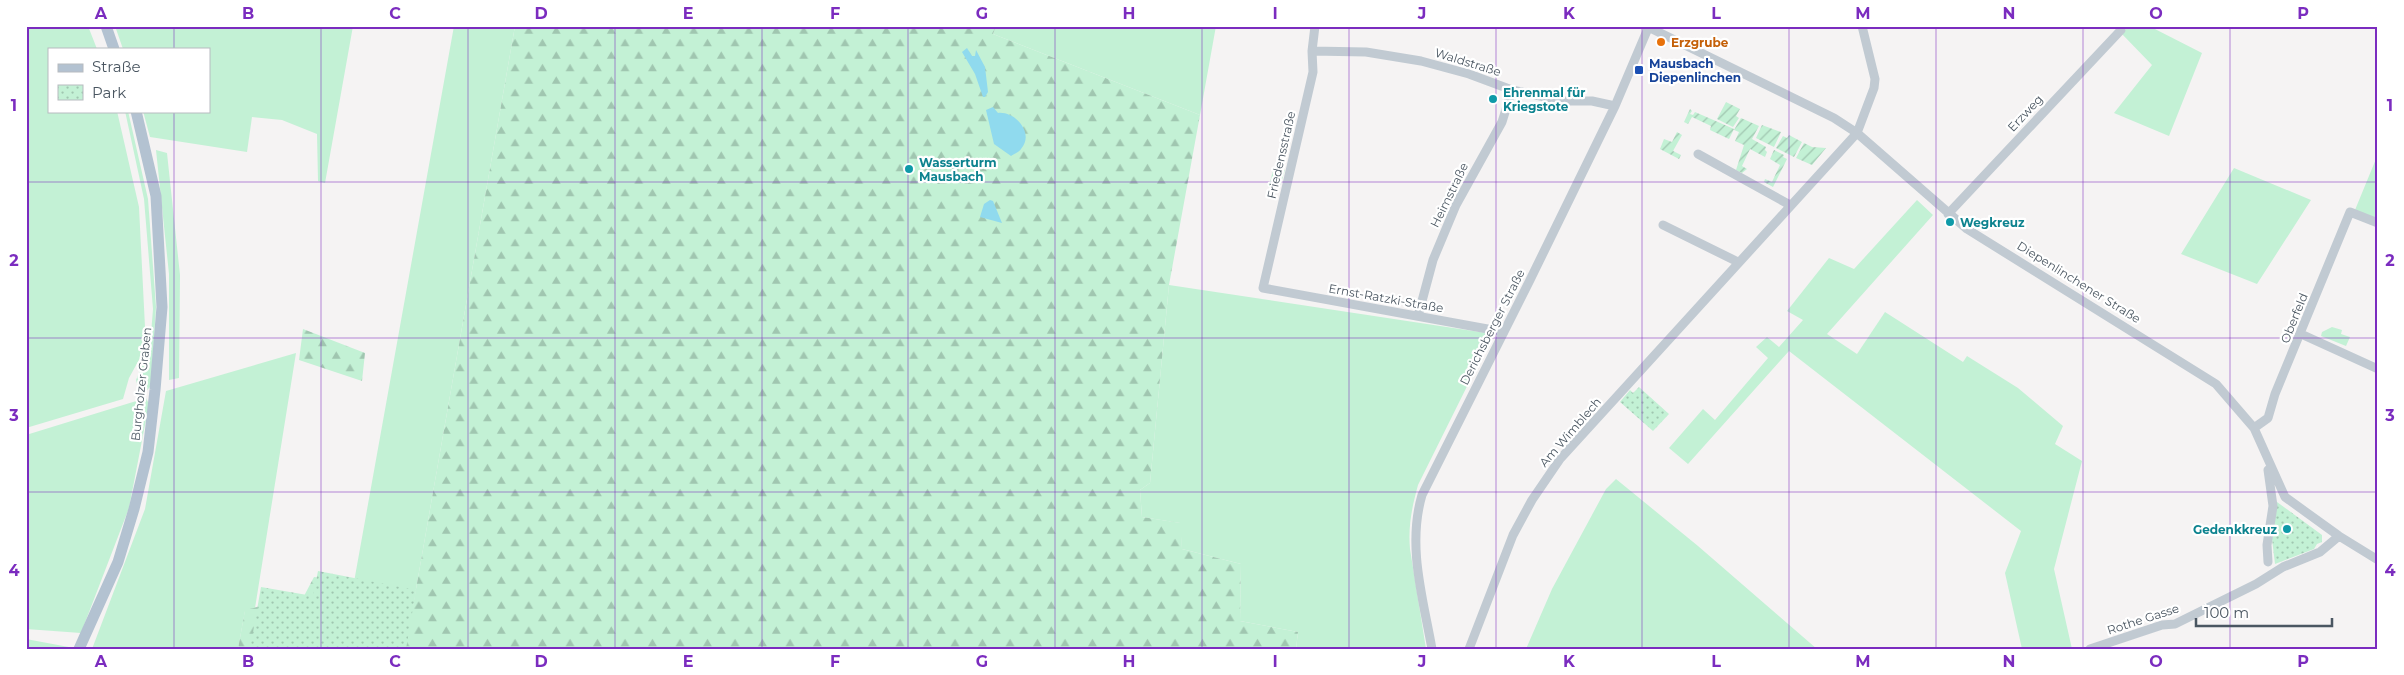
<svg xmlns="http://www.w3.org/2000/svg" width="2404" height="675" viewBox="0 0 2404 675" font-family="Montserrat,sans-serif">
	<style>
		.grass { fill: #c3f1d5 }
		.forest { fill: url(#forest-firs) }
		.park { fill: url(#park-dots) }
		.garden { fill: url(#garden-furrows) }
		.water { fill: #90daee }
		.lines { fill: none; stroke-linecap: round; stroke-linejoin: round }
		.minor { stroke: #c1cad2; stroke-width: 9 }
		.major { stroke: #b3c2d1; stroke-width: 11 }
		.grid { fill: none; stroke: #7b2cbf; stroke-width: 1; stroke-opacity: 0.55 }
		.food-dot { fill: #e8710a; stroke: #fff; stroke-width: 2 }
		.transit-dot { fill: #1a4fb4; stroke: #fff; stroke-width: 2 }
		.culture-dot { fill: #0f9aa8; stroke: #fff; stroke-width: 2 }
		.labels { text-anchor: middle; dominant-baseline: central; stroke-width: 4.5; stroke-linejoin: round; paint-order: stroke }
		.food-label { font-size: 12px; font-weight: bold; fill: #c56008; stroke: #fff; text-anchor: start }
		.street-label { font-size: 12px; fill: #4a5661; stroke: #fff }
		.transit-label { font-size: 12px; font-weight: bold; fill: #164399; stroke: #fff; text-anchor: start }
		.culture-label { font-size: 12px; font-weight: bold; fill: #0d838f; stroke: #fff; text-anchor: start }
		.neatline { fill: none; stroke: #7b2cbf; stroke-width: 2 }
		.grid-label { font-size: 16px; text-anchor: middle; font-weight: bold; fill: #7b2cbf }
	</style>
	<defs>
		<pattern id="forest-firs" width="22" height="20" patternUnits="userSpaceOnUse" patternTransform="scale(1.25)"><rect width="22" height="20" fill="#c3f1d5"/><path d="M5 1l3.5 6h-7zM16 11l3.5 6h-7z" fill="#a0c6b0"/></pattern>
		<pattern id="park-dots" width="8" height="8" patternUnits="userSpaceOnUse" patternTransform="scale(1.25)"><rect width="8" height="8" fill="#c3f1d5"/><path d="M2 2h.1M6 6h.1" fill="none" stroke="#a0c6b0" stroke-width="1.8" stroke-linecap="round"/></pattern>
		<pattern id="garden-furrows" width="10" height="10" patternUnits="userSpaceOnUse" patternTransform="scale(1.25)"><rect width="10" height="10" fill="#c3f1d5"/><path d="M-1 1l2-2M0 10L10 0M9 11l2-2" fill="none" stroke="#a0c6b0"/></pattern>
	</defs>
	<rect width="100%" height="100%" fill="#f5f3f3"/>
	<path class="grass" d="M26 26H88L97 49H49V111H117L139 207 146 347 129 378 123 399 26 428Z
		M115 26H353L325 183 318 181 317 134 282 120 252 117 247 152 150 137 143 111H209V49H123Z
		M454 26H515L413 606 354 582Z
		M996 26H1216L1200 115 993 34Z
		M2128 26H2149L2202 53 2169 136 2114 113 2152 65 2122 34Z
		M125 111H128L148 199 156 307 151 386 146 391H139L136 380 150 347 153 309 144 199Z
		M156 150 167 153 180 275 179 378 169 380V274Z
		M2378 154V220L2355 210Z
		M1274 167 1285 170 1279 189 1269 186Z
		M2234 168 2311 200 2257 284 2181 254Z
		M1917 200 1933 215 1827 334 1857 354 1885 312 1963 362 1967 356 2018 388 2063 426 2055 444 2082 461 2054 569 2072 649H2022L2005 573 2021 531 1789 351 1688 464 1669 448 1703 409 1715 420 1768 358 1756 347 1767 337 1779 347 1803 320 1787 311 1829 258 1854 269Z
		M1169 285 1493 334 1418 485C1412 507 1408 526 1410 549L1426 649H1296L1298 632 1240 621 1241 564 1182 549 1180 523 1142 517 1140 490 1150 483Z
		M2332 327 2342 330 2341 334 2350 337 2346 346 2321 336 2322 332Z
		M296 353 255 608 245 611 238 649H92L145 509 166 391Z
		M146 398 149 404 129 508 81 633 26 629V435Z
		M1616 479 1698 546 1817 649H1526L1552 589 1606 489Z
		M26 639 74 648 26 649Z"/>
	<path class="forest" d="M515 26H996L993 34 1200 115 1169 285 1150 483 1140 490 1142 517 1181 523 1182 549 1241 564 1240 621 1298 632 1296 649H238L245 610 304 596 314 577 354 582 413 606Z
		M303 329 365 353 362 381 299 360Z"/>
	<path class="park" d="M1639 387 1669 414 1653 431 1620 402 1630 390 1633 393Z
		M2277 502 2322 535V542L2317 544 2314 549 2275 564 2272 539Z
		M318 571 416 590 406 649H250L261 587 313 596Z"/>
	<path class="garden" d="M1726 102 1740 109 1736 116 1739 118 1733 127 1717 119Z
		M1690 109 1692 111 1690 114 1693 115 1695 112 1734 129 1729 139 1710 130 1711 126 1692 117 1688 124 1684 122Z
		M1741 118 1759 126 1752 139 1766 147 1765 150 1767 152 1765 157 1750 149 1742 166 1747 169 1742 173 1736 170 1744 145 1735 141 1739 132 1734 130Z
		M1762 125 1781 132 1774 147 1756 138Z
		M1677 132 1682 135 1673 151 1681 155 1679 159 1660 149 1664 139 1672 142Z
		M1789 135 1802 142 1794 157 1776 148 1783 136 1787 138Z
		M1804 143 1812 147 1826 148 1812 165 1796 158Z
		M1774 150 1784 155 1783 157 1787 159 1773 187 1764 182 1765 179 1772 182 1780 165 1770 159Z"/>
	<path class="water" d="M967 48 972 56H975L976 50 985 67 988 92 985 97H983L975 74 962 52Z
		M993 107 998 113C1015 111 1035 133 1021 149 1019 152 1014 154 1011 156L994 144 986 110Z
		M990 200 993 201 1002 223 980 217 984 204Z"/>
	<g class="lines">
		<path class="minor" d="M1315 26 1312 51 1313 72 1263 288 1504 332
			M1646 26 1834 118 1857 133 1967 229 2216 384 2254 428 2285 497 2339 536 2378 560
			M1312 51 1366 52 1421 61 1469 74 1512 90 1564 101H1592L1615 106
			M1698 154 1790 205
			M1948 214 2121 30
			M1663 225 1738 262
			M1418 316 1433 260 1456 205 1502 122 1512 90
			M2301 334 2378 369
			M2254 428 2268 418 2275 394 2350 212 2378 223
			M2268 562 2267 545 2273 506 2268 470
			M1432 649C1423 598 1407 546 1422 495L1530 280 1615 106 1649 26
			M1469 649 1513 535 1532 500 1560 459 1857 133 1874 88 1875 79 1862 26
			M2090 649 2162 625 2175 624 2256 584 2283 567 2320 552 2339 536"/>
		<path class="major" d="M106 26 114 49
			M79 649 118 562 134 509 148 452 155 390 162 307 156 196 136 111"/>
	</g>
	<path class="grid" d="M174 26V49M321 26V649M468 26V649M615 26V649M762 26V649M908 26V649M1055 26V649M1202 26V649M1349 26V649M1496 26V649M1642 26V649M1789 26V649M1936 26V649M2083 26V649M2230 26V649M174 111V649M26 182H2378M26 338H2378M26 492H2378"/>
	<circle class="food-dot" cx="1661" cy="42" r="5"/>
	<rect class="transit-dot" x="1634" y="65" width="10" height="10" rx="2.5"/>
	<g class="culture-dot">
		<circle cx="1493" cy="99" r="5"/>
		<circle cx="909" cy="169" r="5"/>
		<circle cx="1950" cy="222" r="5"/>
		<circle cx="2287" cy="529" r="5"/>
	</g>
	<g class="labels">
		<g class="food-label">
			<text x="1671" y="42">Erzgrube</text>
		</g>
		<g class="street-label">
			<text transform="translate(1468 62) rotate(17)">Waldstraße</text>
			<text transform="translate(2025 113) rotate(-47)">Erzweg</text>
			<text transform="translate(1281 155) rotate(-77)">Friedensstraße</text>
			<text transform="translate(1449 195) rotate(-64)">Heimstraße</text>
			<text transform="translate(2079 282) rotate(32)">Diepenlinchener Straße</text>
			<text transform="translate(1386 298) rotate(10)">Ernst-Ratzki-Straße</text>
			<text transform="translate(2294 318) rotate(-68)">Oberfeld</text>
			<text transform="translate(1492 327) rotate(-63)">Derichsberger Straße</text>
			<text transform="translate(141 384) rotate(-84)">Burgholzer Graben</text>
			<text transform="translate(1570 432) rotate(-49)">Am Wimblech</text>
			<text transform="translate(2143 619) rotate(-18)">Rothe Gasse</text>
		</g>
		<g class="transit-label">
			<text x="1649" y="63">Mausbach<tspan x="1649" dy="14">Diepenlinchen</tspan></text>
		</g>
		<g class="culture-label">
			<text x="1503" y="92">Ehrenmal für<tspan x="1503" dy="14">Kriegstote</tspan></text>
			<text x="919" y="162">Wasserturm<tspan x="919" dy="14">Mausbach</tspan></text>
			<text x="1960" y="222">Wegkreuz</text>
			<text x="2277" y="529" text-anchor="end">Gedenkkreuz</text>
		</g>
	</g>
	<rect width="2404" height="675" fill="none" stroke="#ffffff" stroke-width="55"/>
	<rect x="48" y="48" width="162" height="65" fill="#ffffff" stroke="#b7bbc0"/>
	<rect x="58" y="64" width="25" height="8" fill="#b3c2d1" stroke="#b7bbc0"/>
	<text x="92" y="72" font-size="15" fill="#4a5661">Straße</text>
	<rect x="58" y="85" width="25" height="15" fill="url(#park-dots)" stroke="#b7bbc0"/>
	<text x="92" y="98" font-size="15" fill="#4a5661">Park</text>
	<path d="M2196 618v8h136v-8" fill="none" stroke="#4a5661" stroke-width="2.5"/>
	<text x="2204" y="618" font-size="15" fill="#4a5661" stroke="#ffffff" stroke-width="4" paint-order="stroke">100 m</text>
	<rect x="28" y="28" width="2348" height="620" class="neatline"/>
	<g class="grid-label">
		<text x="101" y="19">A</text>
		<text x="248" y="19">B</text>
		<text x="395" y="19">C</text>
		<text x="541" y="19">D</text>
		<text x="688" y="19">E</text>
		<text x="835" y="19">F</text>
		<text x="982" y="19">G</text>
		<text x="1129" y="19">H</text>
		<text x="1275" y="19">I</text>
		<text x="1422" y="19">J</text>
		<text x="1569" y="19">K</text>
		<text x="1716" y="19">L</text>
		<text x="1863" y="19">M</text>
		<text x="2009" y="19">N</text>
		<text x="2156" y="19">O</text>
		<text x="2303" y="19">P</text>
		<text x="14" y="111">1</text>
		<text x="2390" y="111">1</text>
		<text x="14" y="266">2</text>
		<text x="2390" y="266">2</text>
		<text x="14" y="421">3</text>
		<text x="2390" y="421">3</text>
		<text x="14" y="576">4</text>
		<text x="2390" y="576">4</text>
		<text x="101" y="667">A</text>
		<text x="248" y="667">B</text>
		<text x="395" y="667">C</text>
		<text x="541" y="667">D</text>
		<text x="688" y="667">E</text>
		<text x="835" y="667">F</text>
		<text x="982" y="667">G</text>
		<text x="1129" y="667">H</text>
		<text x="1275" y="667">I</text>
		<text x="1422" y="667">J</text>
		<text x="1569" y="667">K</text>
		<text x="1716" y="667">L</text>
		<text x="1863" y="667">M</text>
		<text x="2009" y="667">N</text>
		<text x="2156" y="667">O</text>
		<text x="2303" y="667">P</text>
	</g>
</svg>
